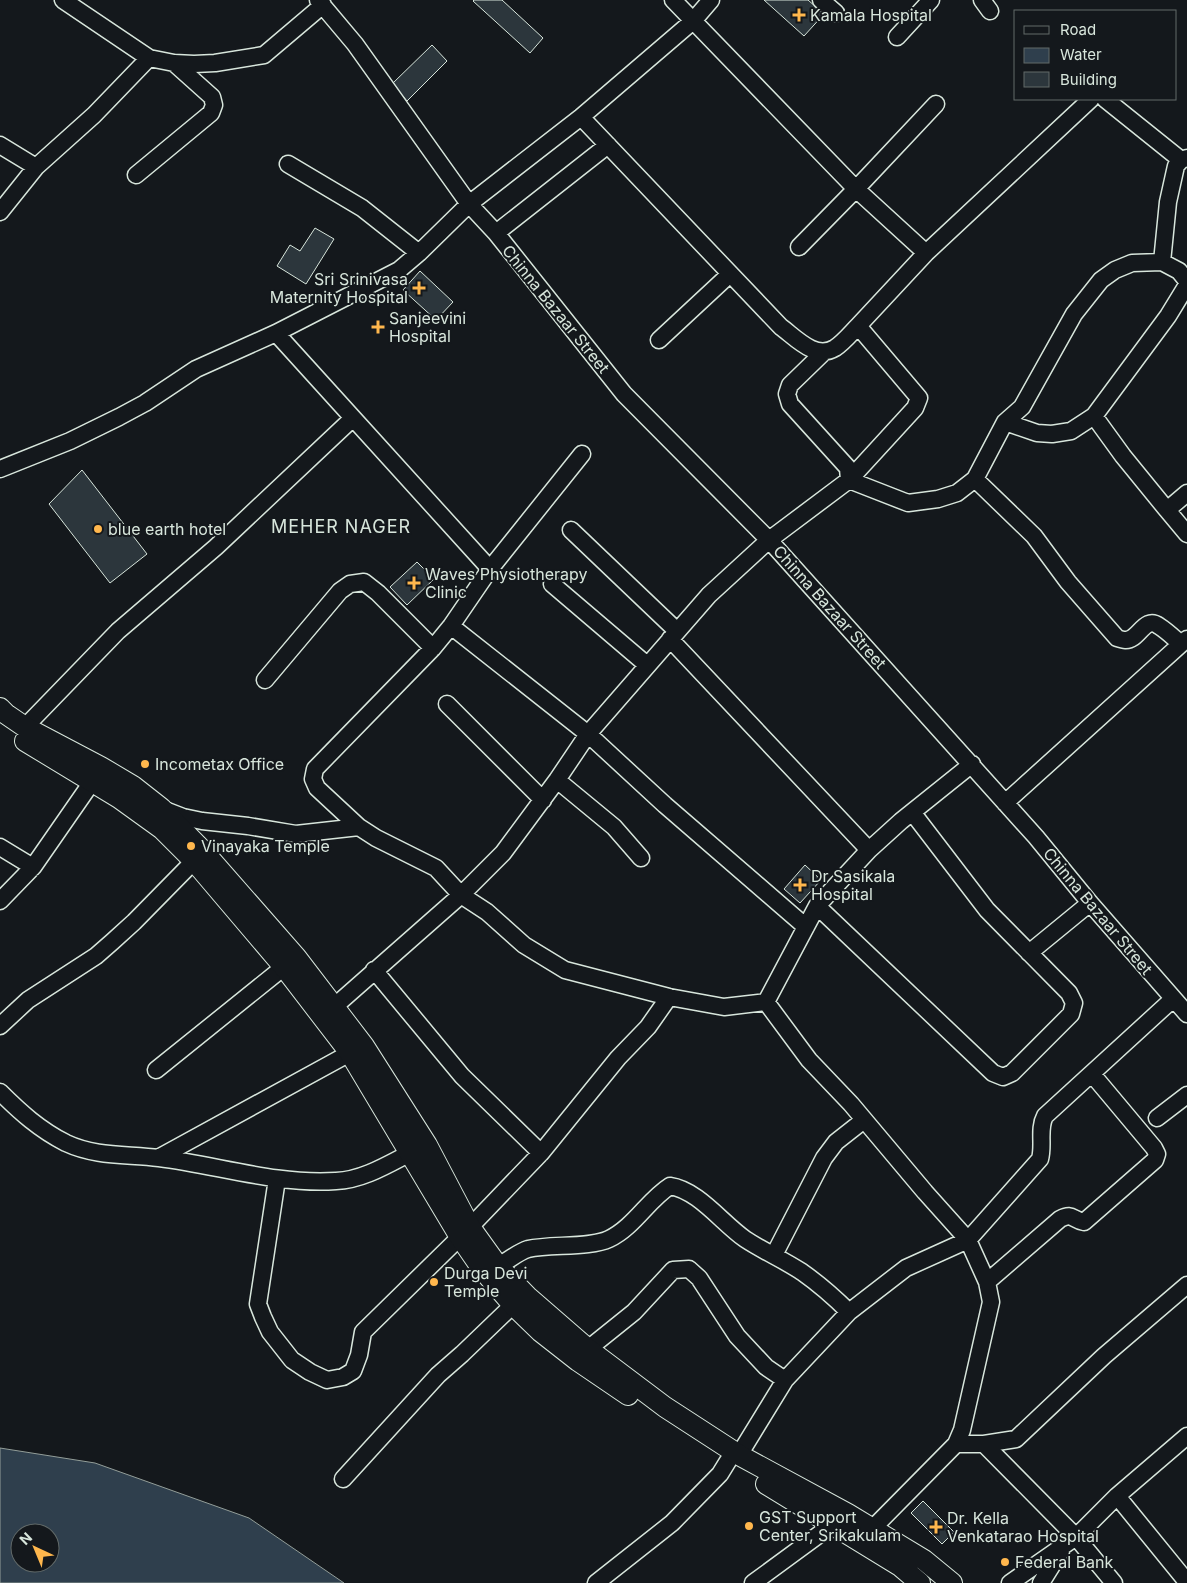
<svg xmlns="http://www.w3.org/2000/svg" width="1187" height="1583" viewBox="0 0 1187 1583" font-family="Inter,sans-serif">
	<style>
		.water { fill: #2f3f4d; stroke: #939e99; fill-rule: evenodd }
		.building { fill: #2c363c; stroke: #d8e6dc }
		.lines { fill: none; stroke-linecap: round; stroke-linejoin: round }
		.minor-casing { stroke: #d8e6dc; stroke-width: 19 }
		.major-casing { stroke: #d8e6dc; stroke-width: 22 }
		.minor { stroke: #14181c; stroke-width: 16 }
		.major { stroke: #14181c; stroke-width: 20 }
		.poi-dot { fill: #ffb74d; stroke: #14181c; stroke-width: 2 }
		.labels { text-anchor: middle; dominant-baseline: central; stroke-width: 4; stroke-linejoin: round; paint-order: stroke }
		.poi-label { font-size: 16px; fill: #d8e6dc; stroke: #14181c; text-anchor: start }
		.street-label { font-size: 16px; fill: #d8e6dc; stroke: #14181c }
		.neighbourhood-label { font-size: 18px; letter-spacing: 1px; fill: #d8e6dc; stroke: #14181c }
	</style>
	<rect width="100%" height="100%" fill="#14181c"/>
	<path class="water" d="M0 1448 95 1463 249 1518 344 1583H0ZM20 1533H50V1563H20Z"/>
	<path class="building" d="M474 0H502L543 38 530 53 473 1Z
		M764 0H808L824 14 804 36Z
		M432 45 447 61 407 101 392 84Z
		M315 228 334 239 306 284 277 266 290 245 300 251Z
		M420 271 453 302 436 320 403 290Z
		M82 470 147 554 110 583 49 504Z
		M417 562 434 579 407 605 390 587Z
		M805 865 821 880 800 903 784 889Z
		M923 1501 954 1532 942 1544 911 1513Z"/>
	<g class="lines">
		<g class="minor-casing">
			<path id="minor" d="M63 0 149 58
				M318 0 355 44 469 204 496 233 624 394 769 540 1036 837 1090 903 1187 1014
				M673 0 856 189 926 253 1091 99
				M821 0 836 13
				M982 0 990 11
				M897 37 931 0
				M1105 99 1181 160
				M581 117 781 327C796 338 815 360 835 348 844 342 851 333 858 326
				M0 145 36 167 94 115 149 58 174 63 194 64 215 63 264 55 323 5
				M288 164 362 208 419 253
				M136 175 211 113 214 105 212 97 174 63
				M0 212 36 167
				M496 233 608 145
				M799 247 856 189 936 104
				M1162 262 1179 271 1187 281
				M659 340 730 274
				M824 352 790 385 787 394 790 404 848 468 849 480
				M1094 416 1123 456 1167 510 1187 493
				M1005 422 1037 433 1052 434 1071 431 1094 416 1168 316 1187 285
				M0 469 70 441 119 417 145 403 196 369 276 333 399 270 419 253 469 204 581 117 693 21 711 0
				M975 479 1034 536 1068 582 1117 638C1120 639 1123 640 1125 640 1139 641 1144 615 1159 626 1167 631 1174 638 1181 644L1187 639
				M849 480 915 408 919 398 858 326 926 253
				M1167 510 1187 534
				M571 530 677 631
				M490 569 582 454
				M552 584 647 665
				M451 626 588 734 665 805 806 927
				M670 639 869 850
				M265 680 340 591 350 584 364 582 378 593 433 648
				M447 704 543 800
				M25 727 118 631 216 547 352 419
				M557 780 614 827 641 858
				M1005 803 1181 644
				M165 810 183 817 202 821 248 826 296 834 359 827 317 788 313 779 315 769 433 648 451 626 490 569 276 333
				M359 827 376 838 436 868 461 895 487 912 524 945 565 970 669 997 724 1007 766 1002 817 906 869 850 901 821 972 764
				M0 847 33 867
				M0 901 33 867 92 782
				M817 906 993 1073 1003 1077 1012 1073 1071 1014 1074 1003 1069 993 987 910 912 812
				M1029 953 1090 903
				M374 970 462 1076 541 1153
				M766 1002 809 1060 851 1104 925 1192 968 1240 987 1282 991 1302 962 1430 956 1444 873 1528
				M335 1006 461 895 503 853 557 780 588 734 709 595 769 540 849 480 908 503 938 499 957 493 975 479 1005 422 1022 407 1074 314 1101 280 1115 270 1132 263 1162 262 1168 202 1176 166 1181 160 1187 158
				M0 1026 28 1000 96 956 112 942 134 922 194 861
				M156 1070 284 967
				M0 1092C20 1112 40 1130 66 1143 96 1157 126 1154 159 1158 217 1165 276 1185 336 1181 362 1180 387 1165 410 1153
				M1157 1118 1187 1095
				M158 1158 350 1053
				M277 1179 258 1304 263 1317 270 1332 292 1360 310 1372 327 1380 343 1377 353 1371 359 1355 363 1332 460 1237
				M470 1227 541 1153 618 1058 648 1027 669 997
				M774 1255 824 1158 836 1142 864 1120
				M498 1266C508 1261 518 1252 528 1249 551 1244 590 1248 609 1239 634 1227 648 1200 670 1186 698 1190 722 1223 745 1239 763 1251 784 1260 802 1272 819 1284 834 1297 849 1312L785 1380 739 1455
				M987 1282 1060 1219C1073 1212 1072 1220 1084 1222L1155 1160 1157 1154 1154 1148 1092 1074
				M849 1312 906 1268 968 1240 1040 1159C1044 1145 1038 1129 1045 1116L1173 999
				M588 1349 634 1312 673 1270 689 1269 699 1278 737 1336 766 1367 785 1380
				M956 1444H984L1016 1439 1104 1356 1187 1285
				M984 1444 1076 1537 1114 1583
				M343 1479 438 1375 462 1354 513 1305
				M1117 1496 1187 1582
				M596 1583 672 1523 720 1474 728 1461
				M753 1583 832 1525
				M1010 1583 1076 1537 1117 1496 1187 1436
				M1041 1583 1061 1551"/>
		</g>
		<g class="major-casing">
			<path id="major" d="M0 708 6 714 25 727 101 767 133 786 161 808 204 852 296 957 364 1046 427 1145 470 1227 498 1266 527 1296 588 1349 665 1407 739 1455 848 1514 924 1560 952 1583
				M25 741 119 798 162 829 194 861 284 967 350 1053 460 1237 482 1269 513 1305 541 1332 578 1361 628 1395
				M766 1484 900 1566 920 1583"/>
		</g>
		<use href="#minor" class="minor"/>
		<use href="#major" class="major"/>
	</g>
	<g class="poi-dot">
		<path d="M796.5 7.5h5v5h5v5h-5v5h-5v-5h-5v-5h5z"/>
		<path d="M416.5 280.5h5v5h5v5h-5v5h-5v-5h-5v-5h5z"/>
		<path d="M375.5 319.5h5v5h5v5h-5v5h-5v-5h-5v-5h5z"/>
		<circle cx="98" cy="529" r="5"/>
		<path d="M411.5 575.5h5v5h5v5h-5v5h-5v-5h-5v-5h5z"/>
		<circle cx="145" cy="764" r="5"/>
		<circle cx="191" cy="846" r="5"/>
		<path d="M797.5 877.5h5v5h5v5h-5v5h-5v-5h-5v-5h5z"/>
		<circle cx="434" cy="1282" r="5"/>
		<circle cx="749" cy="1526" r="5"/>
		<path d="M933.5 1519.5h5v5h5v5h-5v5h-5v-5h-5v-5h5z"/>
		<circle cx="1005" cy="1562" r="5"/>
	</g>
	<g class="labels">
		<g class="poi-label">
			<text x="810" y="15">Kamala Hospital</text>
			<text x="408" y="279" text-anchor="end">Sri Srinivasa<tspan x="408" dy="18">Maternity Hospital</tspan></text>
			<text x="389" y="318">Sanjeevini<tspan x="389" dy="18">Hospital</tspan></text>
			<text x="108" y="529">blue earth hotel</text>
			<text x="425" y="574">Waves Physiotherapy<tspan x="425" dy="18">Clinic</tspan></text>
			<text x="155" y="764">Incometax Office</text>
			<text x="201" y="846">Vinayaka Temple</text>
			<text x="811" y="876">Dr Sasikala<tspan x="811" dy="18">Hospital</tspan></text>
			<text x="444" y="1273">Durga Devi<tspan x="444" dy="18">Temple</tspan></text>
			<text x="759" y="1517">GST Support<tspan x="759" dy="18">Center, Srikakulam</tspan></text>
			<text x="947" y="1518">Dr. Kella<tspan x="947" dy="18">Venkatarao Hospital</tspan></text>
			<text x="1015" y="1562">Federal Bank</text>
		</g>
		<g class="street-label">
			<text transform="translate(556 309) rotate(51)">Chinna Bazaar Street</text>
			<text transform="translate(830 607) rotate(48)">Chinna Bazaar Street</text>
			<text transform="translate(1098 911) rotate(50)">Chinna Bazaar Street</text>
		</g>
		<g class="neighbourhood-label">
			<text x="341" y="526">MEHER NAGER</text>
		</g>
	</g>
	<rect x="1014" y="10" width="162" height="90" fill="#14181c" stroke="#626a69"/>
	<rect x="1024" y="26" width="25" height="8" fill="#14181c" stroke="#626a69"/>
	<text x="1060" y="35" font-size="15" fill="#d8e6dc">Road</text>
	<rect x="1024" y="48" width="25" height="15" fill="#2f3f4d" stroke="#626a69"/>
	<text x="1060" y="60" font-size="15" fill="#d8e6dc">Water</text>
	<rect x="1024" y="72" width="25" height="15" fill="#2c363c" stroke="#626a69"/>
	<text x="1060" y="85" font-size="15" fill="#d8e6dc">Building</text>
	<g transform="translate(35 1548) rotate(316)"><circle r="24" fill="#14181c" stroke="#626a69"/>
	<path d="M0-4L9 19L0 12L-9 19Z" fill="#ffb74d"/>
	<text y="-8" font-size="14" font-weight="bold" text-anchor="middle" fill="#d8e6dc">N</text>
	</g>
</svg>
